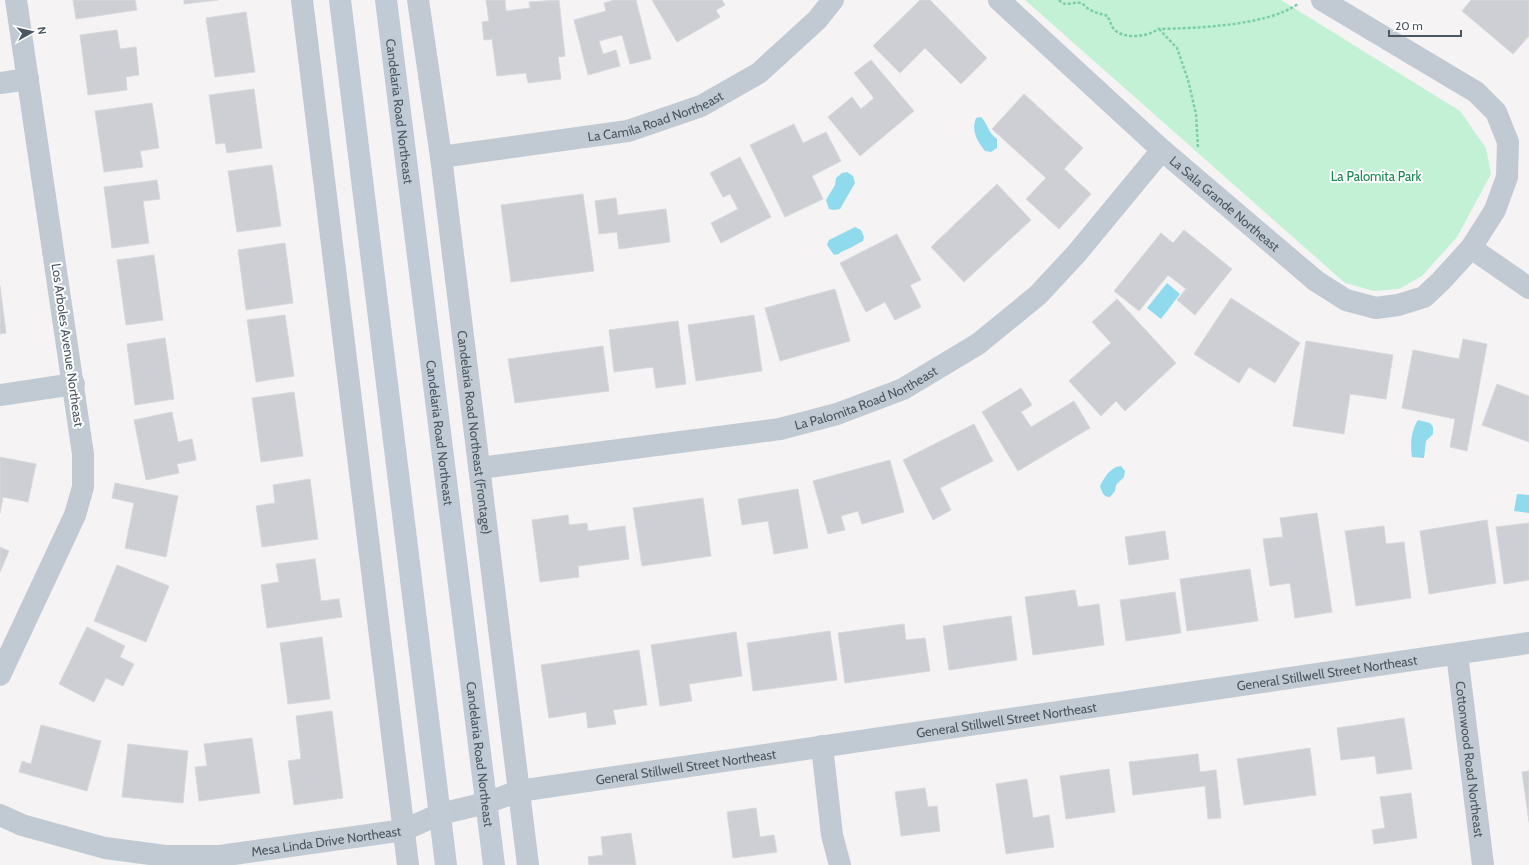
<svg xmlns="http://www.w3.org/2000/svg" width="1529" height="865" viewBox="0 0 1529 865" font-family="Cabin,sans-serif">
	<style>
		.green { fill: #c3f1d5 }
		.water { fill: #90daee }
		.building { fill: #cdcfd5; stroke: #d7d9de }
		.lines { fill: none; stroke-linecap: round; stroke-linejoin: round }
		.path { stroke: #7ad0a6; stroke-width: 2.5; stroke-dasharray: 3 2; stroke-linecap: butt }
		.minor { stroke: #c1cad2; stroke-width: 22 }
		.secondary { stroke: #c1cbd6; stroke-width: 22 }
		.labels { text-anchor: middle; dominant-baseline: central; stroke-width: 4; stroke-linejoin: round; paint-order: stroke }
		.street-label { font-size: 13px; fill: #4a5661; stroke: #fff }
		.park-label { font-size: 13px; fill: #17864f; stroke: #fff }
	</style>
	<rect width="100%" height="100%" fill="#f5f3f3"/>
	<path class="green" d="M1025 0H1281L1460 111 1486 148 1491 174 1457 237 1422 276 1399 289 1374 291 1345 283Z"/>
	<path class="water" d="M981 117C989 125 987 132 997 139V148L991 152 985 151C977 141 971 131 976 118Z
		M847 172 853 176 855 183 840 209 834 210 829 209 826 200 835 185 836 178 842 173Z
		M855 227 861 230 864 237 863 241C855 245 849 249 841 252L839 254 834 255 827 245 829 240Z
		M1167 283 1180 294 1161 319 1147 308Z
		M1418 420 1430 423 1433 427V434L1426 441 1424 458 1412 457C1410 444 1411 431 1418 420Z
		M1121 466 1125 471 1124 477 1116 485 1115 491 1110 497C1103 497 1102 492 1100 486 1105 477 1110 467 1121 466Z
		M1517 494 1529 495V513L1514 511Z"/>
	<path class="building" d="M73 0H135L137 10 76 19Z
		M184 0H218L184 4Z
		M486 0H505L506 11 530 8 529 2 559 0 565 56 558 57 561 79 528 83 526 73 497 76 492 39 484 40 482 22 489 21Z
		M614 0H636L651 59 630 64 622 35 599 41 603 54 616 50 620 66 588 75 574 20 606 11 604 3Z
		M652 0H722L725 5 716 10 720 17 677 42Z
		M920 0H930L987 58 961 84 925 48 900 73 873 46Z
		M1471 0H1529V36L1513 54 1462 11Z
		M246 12 255 72 215 77 206 18Z
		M117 30 120 49 136 47 139 75 126 77 127 90 88 95 80 35Z
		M871 60 914 111 860 156 828 117 852 97 861 109 874 98 854 73Z
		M254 89 262 148 227 153 225 143 216 144 209 95Z
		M1024 94 1083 148 1064 169 1091 194 1059 229 1026 199 1046 178 992 129Z
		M152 103 159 148 140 151 143 167 104 172 95 111Z
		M794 124 803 143 826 132 841 161 812 176 823 199 785 217 750 145Z
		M740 157 771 217 721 243 711 223 738 209 730 194 723 197 710 173Z
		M272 165 281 226 237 232 228 171Z
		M157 180 160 199 143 201 149 243 112 248 104 187Z
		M997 184 1031 220 964 282 931 247Z
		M583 194 594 271 511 282 501 205Z
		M616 198 618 215 666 209 670 242 619 249 617 232 599 234 595 201Z
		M1184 230 1232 269 1195 315 1177 300 1186 289 1168 275 1139 311 1114 291 1161 233 1173 243Z
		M897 234 921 280 910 285 921 307 895 320 885 302 866 312 840 263Z
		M285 243 293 303 246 310 238 250Z
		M154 255 163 320 126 325 117 260Z
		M0 286 6 333 0 334Z
		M835 289 850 341 780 361 765 308Z
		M1231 298 1300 343 1275 383 1249 367 1239 383 1194 354Z
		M1117 299 1176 363 1125 411 1116 401 1101 416 1069 381 1111 343 1092 322Z
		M285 315 294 376 256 382 247 320Z
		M754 315 762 371 696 381 688 325Z
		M678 321 686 384 656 388 653 367 614 372 609 330Z
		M165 338 174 399 135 405 127 344Z
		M1463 339 1487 344 1467 451 1450 447 1455 419 1402 408 1413 350 1459 359Z
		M1306 341 1393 355 1386 399 1350 394 1344 434 1293 426Z
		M603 346 609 391 515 403 508 359Z
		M1497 384 1529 396V442L1482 425Z
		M1021 388 1032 405 1021 412 1031 427 1074 401 1090 428 1018 471 982 412Z
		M294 392 303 456 261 462 252 398Z
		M172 412 178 442 192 439 196 460 177 464 179 473 146 480 134 420Z
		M974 424 993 461 940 488 951 510 933 520 903 460Z
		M0 457 36 464 28 502 3 497 0 513Z
		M890 460 904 512 862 524 858 511 841 516 845 530 828 534 813 481Z
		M310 479 318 539 262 547 256 506 275 503 273 485Z
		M115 483 178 496 166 557 125 548 134 503 112 498Z
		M798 489 808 548 774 554 768 521 742 525 738 499Z
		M703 498 711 556 642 566 633 508Z
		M1317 513 1332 612 1295 618 1290 583 1270 586 1263 539 1283 537 1280 518Z
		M568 515 569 525 587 523 588 531 625 526 629 559 578 566 579 577 540 582 532 520Z
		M1487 520 1496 583 1429 594 1420 531Z
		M1529 523V580L1504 584 1496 527Z
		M1384 526 1386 544 1404 542 1411 598 1356 606 1345 531Z
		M1165 531 1169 559 1129 565 1125 537Z
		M0 547 9 551 0 572Z
		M315 559 321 601 339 599 342 617 267 628 261 585 279 582 276 564Z
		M117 565 169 586 146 642 94 621Z
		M1250 569 1258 621 1187 631 1180 579Z
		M1075 590 1078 607 1099 604 1104 645 1033 655 1025 597Z
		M1175 592 1181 633 1126 641 1120 600Z
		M1011 616 1017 660 949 670 943 626Z
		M904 624 906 640 925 638 930 671 845 683 838 633Z
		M87 627 125 646 120 657 134 664 123 686 106 678 94 702 59 684Z
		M830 631 837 680 753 691 747 643Z
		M736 632 742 676 689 684 692 701 660 706 651 645Z
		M322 637 330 699 288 704 280 643Z
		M639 650 647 705 613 710 616 724 588 728 586 712 549 718 541 665Z
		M332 711 343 798 294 805 288 761 301 759 296 716Z
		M1404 718 1412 769 1377 774 1375 756 1341 760 1337 728Z
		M41 725 101 741 87 791 19 772 22 761 31 764Z
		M252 738 260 793 199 801 195 767 207 766 204 744Z
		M128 744 188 751 183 803 122 797Z
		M1310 748 1316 795 1244 805 1237 759Z
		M1198 754 1200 772 1216 770 1221 818 1208 819 1205 786 1133 795 1129 762Z
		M1109 769 1115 812 1066 819 1060 776Z
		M1529 771V822L1522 772Z
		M1027 779 1033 818 1049 815 1054 847 1006 854 996 784Z
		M925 788 928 807 937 806 940 831 901 836 895 792Z
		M1411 793 1417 838 1374 844 1372 830 1385 828 1380 797Z
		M756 808 760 837 774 835 777 852 733 858 727 812Z
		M631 833 636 865H589L588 857 603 855 601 837Z"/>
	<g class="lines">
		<path class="path" d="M1059 0C1066 8 1072 1 1081 3 1084 4 1086 8 1089 9 1095 13 1101 14 1108 16 1109 20 1111 24 1113 28 1122 40 1148 37 1158 29 1197 28 1266 26 1298 4
			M1159 29 1177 48 1188 80 1196 114 1198 148"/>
		<g class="minor">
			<path d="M302 0 408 865"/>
			<path id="s1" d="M418 0 441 157 528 865"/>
			<path id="s2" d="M999 0 1162 150 1316 281 1346 300 1376 308 1398 305 1424 297 1441 281 1471 248 1495 210 1507 177 1508 142 1496 112 1476 92 1322 0"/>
			<path d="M0 83 28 79"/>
			<path id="s3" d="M441 157 628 131 701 106 759 73 817 20 833 0"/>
			<path d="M1471 248 1529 288"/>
			<path d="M0 395 74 384"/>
			<path id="s4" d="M480 468 780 429 837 414 903 389 978 344 1038 295 1077 253 1162 150"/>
			<path id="s5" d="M1457 654 1483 865"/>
			<path d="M0 675 75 515 83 487V454L16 0"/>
			<path d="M822 746 832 835 840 865"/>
			<path id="s6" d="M0 815 22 825 105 848 165 856H220L404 830 440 814 486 803 519 791 1529 643"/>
		</g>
		<g class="secondary">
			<path d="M340 0 446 865"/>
			<path id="s7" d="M386 0 494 865"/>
		</g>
	</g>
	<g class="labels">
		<g class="street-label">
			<text stroke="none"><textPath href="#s7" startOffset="112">Candelaria Road Northeast</textPath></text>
			<text stroke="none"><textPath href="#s3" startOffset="219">La Camila Road Northeast</textPath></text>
			<text stroke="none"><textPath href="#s2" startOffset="304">La Sala Grande Northeast</textPath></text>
			<text transform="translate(68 345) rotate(82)">Los Arboles Avenue Northeast</text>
			<text stroke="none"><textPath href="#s4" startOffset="394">La Palomita Road Northeast</textPath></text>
			<text stroke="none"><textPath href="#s1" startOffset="436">Candelaria Road Northeast (Frontage)</textPath></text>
			<text stroke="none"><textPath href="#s7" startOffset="436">Candelaria Road Northeast</textPath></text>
			<text stroke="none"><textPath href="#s6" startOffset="1350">General Stillwell Street Northeast</textPath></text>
			<text stroke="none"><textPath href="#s6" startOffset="1026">General Stillwell Street Northeast</textPath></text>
			<text stroke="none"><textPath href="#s7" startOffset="760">Candelaria Road Northeast</textPath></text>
			<text stroke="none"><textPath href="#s5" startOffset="106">Cottonwood Road Northeast</textPath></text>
			<text stroke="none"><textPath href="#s6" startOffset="702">General Stillwell Street Northeast</textPath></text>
			<text stroke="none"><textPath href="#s6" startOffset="333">Mesa Linda Drive Northeast</textPath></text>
		</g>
		<g class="park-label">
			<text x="1376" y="176">La Palomita Park</text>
		</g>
	</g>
	<g transform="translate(32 32) rotate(82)" stroke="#ffffff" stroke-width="3" paint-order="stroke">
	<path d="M0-3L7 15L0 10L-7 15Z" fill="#4a5661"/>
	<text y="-6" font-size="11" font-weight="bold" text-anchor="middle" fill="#4a5661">N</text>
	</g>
	<path d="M1389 30v6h72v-6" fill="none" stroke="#4a5661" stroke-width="2"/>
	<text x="1395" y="30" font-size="12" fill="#4a5661" stroke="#ffffff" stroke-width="3" paint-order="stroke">20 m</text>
</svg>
